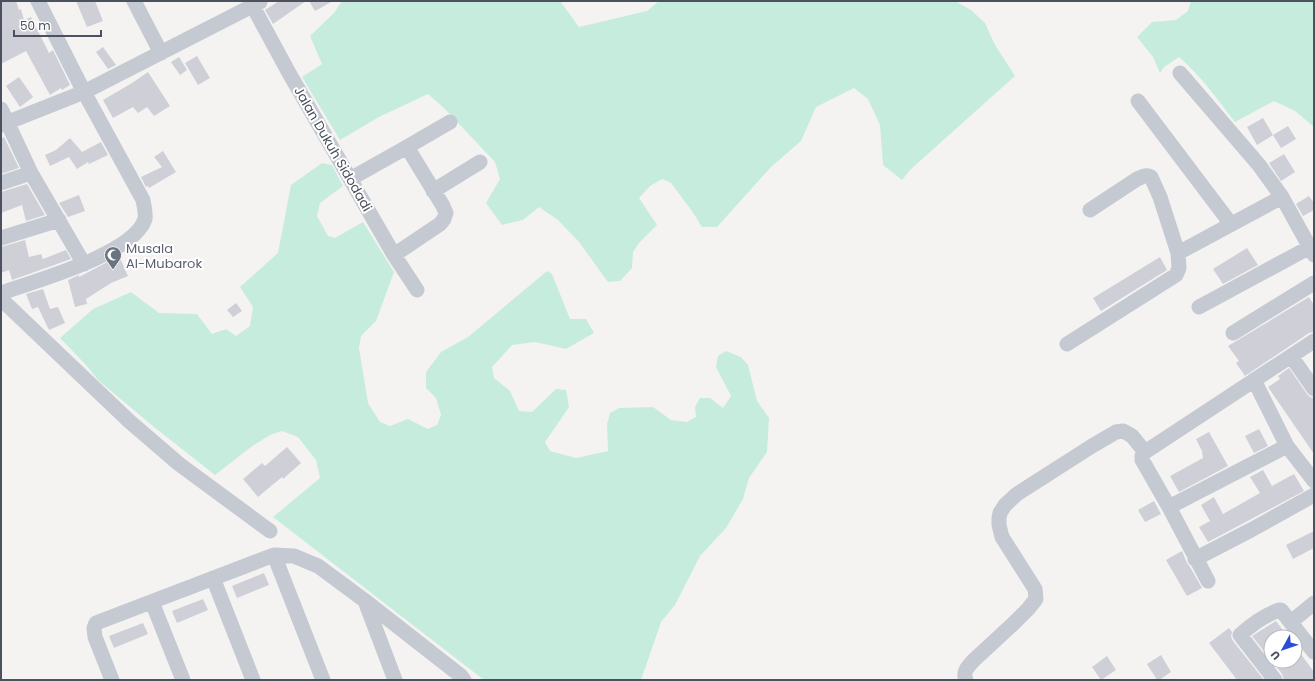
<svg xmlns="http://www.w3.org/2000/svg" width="1315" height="681" viewBox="0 0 1315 681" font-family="Poppins,sans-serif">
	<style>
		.green { fill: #c6ecde }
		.building { fill: #cfd0d7 }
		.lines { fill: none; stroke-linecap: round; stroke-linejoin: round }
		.minor { stroke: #c4c9d2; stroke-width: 15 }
		.labels { text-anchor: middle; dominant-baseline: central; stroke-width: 4; stroke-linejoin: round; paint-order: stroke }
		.street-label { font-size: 13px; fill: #4b515e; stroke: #fff }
		.worship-label { font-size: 13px; fill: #5b616d; stroke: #fff; text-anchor: start }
	</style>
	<rect width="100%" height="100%" fill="#f4f3f2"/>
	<path class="green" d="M342 1H560L579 27 647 11 659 1H955L971 10 985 23 995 45 1015 76 911 169 902 180 883 165 880 125 868 99 854 88 816 107 801 141 771 167 717 227H702L692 211 671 183 662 179 650 186 639 198 657 225 639 243 633 252 632 268 620 281 608 282 579 242 558 220 539 207 523 220 502 225 486 203 500 179 495 162 444 108 428 94 379 117 340 140 302 77 322 64 310 36 334 13Z
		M1191 1H1314V127L1295 111 1274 101 1235 122C1217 99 1201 76 1179 57L1164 67 1160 73 1153 57 1137 37 1152 22 1176 20 1188 11Z
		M322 163 332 165 343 186 320 203 317 216 328 236 335 238 363 222 394 272 376 321 361 336 359 348 368 403 380 422 390 426 408 419 428 429 437 425 441 415 436 398 426 388V372L441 352 468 337 547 271 552 274 570 319H586L594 333 566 349 535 342 512 345 492 367 494 378 510 391 519 411 532 412 556 389 566 390 569 407 545 442 550 451 576 458 608 451 607 424 610 413 619 408 653 407 671 420 687 422 696 417 695 407 700 398H710L723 408 731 396 716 367 718 356 726 351 741 357 748 365 757 401 769 418 767 452 749 478 743 499 726 528 700 556 675 605 661 622 641 680H484L273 517 320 478 316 460 298 437 282 431 270 435 251 447 215 475 154 427 98 380 86 365 60 338 93 309 131 292 159 313 197 314 212 334 226 329 236 336 250 326 253 307 240 287 278 253 291 185Z"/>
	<path class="building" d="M1 1H16L19 10 21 9 24 20 31 17 49 53 53 50 70 85 62 90 61 88 50 95 26 51 1 64Z
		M76 1H95L103 21 87 27Z
		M279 1H306L273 24 265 10Z
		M309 1H333L315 11Z
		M103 47 116 65 108 69 96 52Z
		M197 56 210 78 198 85 185 63Z
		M179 57 187 70 180 75 171 62Z
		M148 72 170 106 154 116 147 107 138 113 133 107 113 118 103 100 132 83Z
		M19 77 33 97 20 107 6 86Z
		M1263 118 1273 135 1257 145 1247 127Z
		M1288 126 1296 139 1281 148 1273 135Z
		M4 137 19 168 1 174V139Z
		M70 138 82 152 101 142 108 155 89 164 88 162 77 169 69 157 50 166 45 155 56 150Z
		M163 151 176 172 149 188 148 186 146 187 141 177 162 167 154 157Z
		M1284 154 1295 172 1281 181 1269 163Z
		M27 184 45 215 26 221 22 205 1 213V192Z
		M79 195 85 211 68 217 59 203Z
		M1309 196 1314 203V210L1303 216 1296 204Z
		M25 240 29 257 41 254 43 259 66 250 71 259 12 280 9 270 1 273V247Z
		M1247 248 1258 265 1223 284 1213 269Z
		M119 256 128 276 111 283 86 299 87 304 75 307 68 280 79 275V277Z
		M1160 257 1167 270 1101 311 1093 298Z
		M43 289 50 309 58 307 65 323 49 330 38 307 32 309 26 294Z
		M1309 297 1314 305V332L1309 333 1245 376 1236 363 1239 361 1228 346Z
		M236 303 242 311 233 317 227 310Z
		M1289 368 1307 394 1310 397 1314 398V454L1268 387 1280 379 1278 376Z
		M1259 429 1268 446 1254 453 1245 436Z
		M1209 432 1228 466 1179 492 1170 476 1203 458 1202 451 1196 439Z
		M287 447 301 463 283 479 282 477 258 497 243 479 262 463 265 466Z
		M1263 470 1272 486 1294 474 1304 491 1208 542 1199 527 1210 521 1201 505 1214 497 1223 514 1260 493 1250 477Z
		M1154 501 1161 514 1145 522 1138 510Z
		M1314 531V548L1293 559 1286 545Z
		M1182 551 1187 563 1190 567 1202 588 1187 596 1166 560Z
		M264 573 269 585 237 598 232 586Z
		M203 599 208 610 177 623 172 611Z
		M1276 621 1288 637H1271V660L1252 636Z
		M143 623 148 634 114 648 109 636Z
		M1229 628 1232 632 1231 637 1233 641 1264 680H1237L1209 643Z
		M1295 646 1314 672V680H1284L1282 674 1272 661H1295Z
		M1161 655 1171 672 1159 680H1157L1147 664Z
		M1107 656 1116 670 1101 680 1092 667Z"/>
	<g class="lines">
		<path class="minor" d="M134 1 161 53
			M250 1 289 73 394 255 417 290
			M1180 73 1259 165 1282 197 1314 255
			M1138 101 1231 224
			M1 109 31 173 84 264
			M1 125 84 92 260 2
			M350 179 407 147
			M1 183 31 173
			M433 191 480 162
			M1090 210 1137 179C1142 177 1146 174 1151 177L1160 197 1178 253 1282 197
			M1 238 59 220
			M394 255 440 224 444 219 446 213 443 206 407 147 450 122
			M1 293C35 281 134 254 145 219 146 213 144 206 143 200L84 92 38 1
			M1 299 129 421 179 464 270 531
			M1199 307 1310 247
			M1233 333 1314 283
			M1067 344 1176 275 1179 268 1178 253
			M1291 356 1314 389
			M1254 380 1287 446 1314 481
			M1169 507 1287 446
			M274 555 323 680
			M1195 559 1251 530 1314 495
			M213 578 253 680
			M1208 581 1169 507 1145 465 1142 460V456L1145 452 1314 341
			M365 601 395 680
			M152 602 183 680
			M1291 622 1314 603
			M112 680 95 637 94 628 96 623 274 555 294 556 318 566 364 600 461 676 464 680
			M966 680C962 671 969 666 974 660L1014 623 1028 609 1036 599 1035 589 1002 537 999 525V518L1000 513 1005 505 1017 494 1092 446 1116 432 1123 431 1127 433 1132 436 1145 452
			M1275 680 1240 635C1251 625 1265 615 1279 610H1281L1314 652"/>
	</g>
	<defs>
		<g id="mosque-pin" transform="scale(0.9)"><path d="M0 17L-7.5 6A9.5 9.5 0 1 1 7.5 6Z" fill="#6b7280" stroke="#fff"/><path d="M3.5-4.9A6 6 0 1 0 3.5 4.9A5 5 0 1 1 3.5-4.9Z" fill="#fff"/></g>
	</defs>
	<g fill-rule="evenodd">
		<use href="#mosque-pin" x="113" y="255"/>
	</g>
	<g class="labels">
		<g class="street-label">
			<text transform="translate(333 149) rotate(60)">Jalan Dukuh Sidodadi</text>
		</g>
		<g class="worship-label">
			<text x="126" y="248">Musala<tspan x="126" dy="15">Al-Mubarok</tspan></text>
		</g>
	</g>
	<rect width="1315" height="681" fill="none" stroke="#4b515e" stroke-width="4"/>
	<g transform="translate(1283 649) rotate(230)"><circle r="19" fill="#ffffff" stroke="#b7b9bf"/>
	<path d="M0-3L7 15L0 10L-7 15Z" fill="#2b4dd5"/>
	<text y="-6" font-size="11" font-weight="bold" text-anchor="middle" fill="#4b515e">U</text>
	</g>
	<path d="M14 30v6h87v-6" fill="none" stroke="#4b515e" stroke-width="2"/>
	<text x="20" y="30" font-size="12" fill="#4b515e" stroke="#ffffff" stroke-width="3" paint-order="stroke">50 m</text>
</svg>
